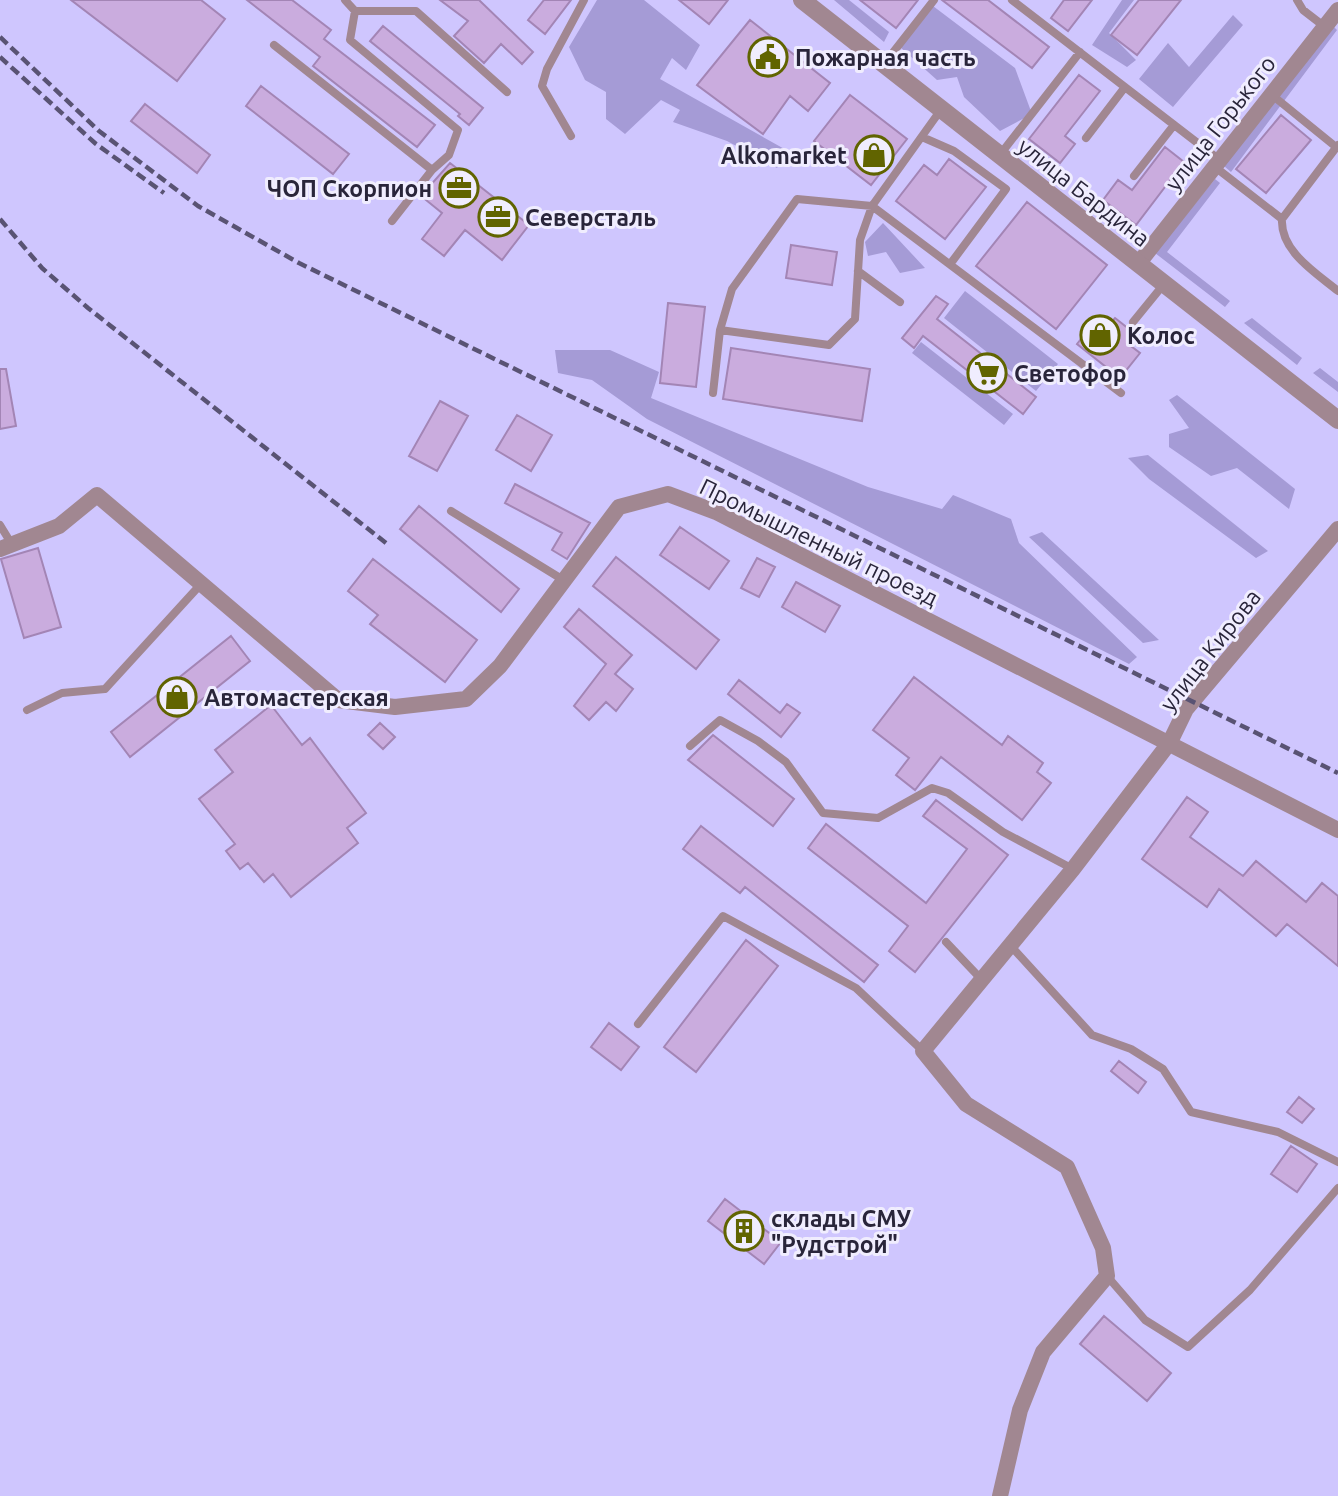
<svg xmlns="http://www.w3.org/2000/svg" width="1338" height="1496" viewBox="0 0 1338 1496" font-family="Ubuntu,sans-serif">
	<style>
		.green { fill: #a59bd6 }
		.building { fill: #caacde; stroke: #a385b5; stroke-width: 2 }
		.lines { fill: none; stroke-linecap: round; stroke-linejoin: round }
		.service { stroke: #a18791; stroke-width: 8 }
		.minor { stroke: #a18791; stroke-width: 16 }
		.tertiary { stroke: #a18791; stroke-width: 18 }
		.rail { stroke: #595373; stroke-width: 4.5; stroke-dasharray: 10 5; stroke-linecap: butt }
		.labels { text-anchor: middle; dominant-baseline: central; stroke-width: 6; stroke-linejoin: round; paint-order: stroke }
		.poi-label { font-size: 23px; font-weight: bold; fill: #29253a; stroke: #f0edfe; text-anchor: start }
		.street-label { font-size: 23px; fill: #29253a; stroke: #f0edfe }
	</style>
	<rect width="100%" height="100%" fill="#cfc6fe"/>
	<path class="green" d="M597 0H644L700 45 686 70 672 58 660 79 788 151 777 168 727 141 673 122 680 110 661 100 625 134 606 119V92L585 80 569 47Z
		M834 0H849L889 32 884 42Z
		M1122 0H1134L1109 33 1136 60 1127 67 1092 45Z
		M933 6 1015 68 1032 114 1000 131 964 97 957 77 937 80 900 47Z
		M1233 15 1243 25 1173 107 1139 79 1168 43 1189 67Z
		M1332 25 1337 30 1231 172 1224 166Z
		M1215 179 1220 183 1167 252 1230 301 1225 307 1155 253Z
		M883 223 925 268 900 273 886 252 868 256 865 242Z
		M965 291 1058 364 1036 391 944 318Z
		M1252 318 1302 358 1297 365 1244 323Z
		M921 342 1013 414 1004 425 912 353Z
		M555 350H610L659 372 651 398 868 487 942 509 953 495 1011 519 1019 543 1137 657 1129 664 647 419 592 380 558 373Z
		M1320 368 1338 382V392L1313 373Z
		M1177 395 1295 489 1289 509 1237 468 1211 476 1169 447V434L1189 428 1169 400Z
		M1148 455 1268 551 1256 558 1149 479 1128 458Z
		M1042 532 1159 640 1143 643 1029 537Z"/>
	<path class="building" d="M71 0H201L225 19 177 81Z
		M247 0H292L331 30 324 39 435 125 417 147 313 66 320 57Z
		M440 0H479L533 52 522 64 501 44 484 63 454 36 468 21Z
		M544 0H571L545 34 528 20Z
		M679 0H728L709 24Z
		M860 0H918L896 28Z
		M942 0H988L1049 47 1032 68Z
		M1064 0H1092L1068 31 1051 18Z
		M1139 0H1181L1137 55 1111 35Z
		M750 20 830 83 808 111 790 96 763 134 697 85Z
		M383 26 483 108 469 125 458 116 460 114 370 41Z
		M1079 75 1100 91 1065 136 1075 144 1060 163 1029 139Z
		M261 86 349 154 333 174 246 106Z
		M850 95 907 139 871 185 814 141Z
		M145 104 210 155 197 173 131 121Z
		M1281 115 1311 140 1266 193 1236 169Z
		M1165 147 1184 162 1136 225 1103 200 1118 180 1132 190Z
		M949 159 986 187 945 239 896 201 924 165 937 175Z
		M450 163 529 225 502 260 465 230 444 256 422 239 442 213 421 196Z
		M1027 202 1107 265 1056 329 976 266Z
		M791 245 837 252 832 285 786 278Z
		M936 296 948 304 937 319 1036 397 1023 414 923 336 914 348 902 338Z
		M668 303 705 307 696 387 660 383Z
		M1115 318 1134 333 1127 343 1140 353 1120 378 1077 344 1097 319 1107 327Z
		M731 348 870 369 862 421 723 399Z
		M0 369H6L16 426 0 429Z
		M440 401 468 416 437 471 409 456Z
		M517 415 552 435 531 471 496 450Z
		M515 484 590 523 567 559 552 550 562 533 505 503Z
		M419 506 519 589 501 612 400 529Z
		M680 527 729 561 709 589 660 555Z
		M38 548 61 627 24 638 1 559Z
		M616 557 719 640 696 669 593 586Z
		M757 558 775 567 759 597 741 588Z
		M373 559 477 640 445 682 370 624 378 615 348 591Z
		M796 582 840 606 825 632 782 607Z
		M579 609 632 655 615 674 633 689 616 711 606 702 589 720 574 706 606 664 564 627Z
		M231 636 250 661 130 757 111 732Z
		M914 677 1002 745 1008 736 1043 763 1037 772 1051 783 1022 820 941 757 915 790 896 775 909 758 873 730Z
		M739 680 780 713 787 704 800 713 781 737 728 694Z
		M271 705 302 745 310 738 366 813 347 828 358 843 291 897 273 874 264 882 248 863 240 869 226 851 235 844 199 799 233 772 215 750Z
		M380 723 395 737 383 749 368 735Z
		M713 735 794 799 773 826 688 760Z
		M1187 797 1208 812 1190 837 1243 876 1256 861 1306 902 1322 883 1338 896V966L1287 924 1276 936 1219 889 1207 907 1142 859Z
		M936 800 1008 855 915 972 889 951 908 926 808 848 826 824 926 903 967 849 923 816Z
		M701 826 878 965 864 982 745 887 740 893 683 849Z
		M746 940 778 966 696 1072 664 1047Z
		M609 1023 639 1047 621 1070 591 1047Z
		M1119 1061 1146 1082 1138 1093 1111 1071Z
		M1299 1097 1314 1109 1302 1123 1287 1112Z
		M1291 1146 1317 1164 1297 1192 1271 1174Z
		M725 1199 781 1242 764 1264 708 1221Z
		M1104 1316 1171 1373 1147 1401 1080 1344Z"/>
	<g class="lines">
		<path class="service" d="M345 0 355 11H416L507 92
			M1012 0 1221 161
			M1297 0 1303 10 1325 27
			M355 11 350 40 458 130 449 155 432 170
			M274 45 432 170 392 221
			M884 64 934 0
			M1272 95 1336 147
			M940 111 872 206 1121 393
			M571 136 542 86 547 69 584 0
			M922 137 954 151 1006 189 951 263
			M1086 138 1125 87
			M1338 145 1282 219C1280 251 1316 273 1338 291
			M999 156 1080 52
			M1215 167 1282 219
			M1134 176 1174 125
			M858 271 900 302
			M1133 322 1164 284
			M713 393 720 330 732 289 797 199 872 206 860 240 855 319 829 345 720 330
			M451 511 565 581
			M0 525 11 543
			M27 710 62 693 105 689 201 584
			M690 746 720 720 758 741 786 762 823 813 878 818 932 788 948 793 1003 832 1073 869
			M946 942 982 980
			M1010 945 1092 1035 1131 1049 1163 1069 1191 1112 1278 1132 1338 1162
			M638 1024 723 916 856 988 923 1051
			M1107 1276 1145 1320 1188 1347 1250 1290 1338 1188"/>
		<path class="minor" d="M1138 264 1338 10
			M0 549 59 526 97 495 338 700 395 707 466 699 500 666 619 507 668 494 716 512 1338 830
			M1000 1496 1020 1410 1043 1352 1107 1276 1103 1248 1067 1167 966 1104 923 1051 1073 869 1170 742 1186 709 1338 529"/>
		<path class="tertiary" d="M802 0 1338 420"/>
		<path class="rail" d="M0 37 99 131 198 206 299 263 1338 773
			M0 57 96 144 164 193
			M0 219 42 268 88 308 386 543"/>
	</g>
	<defs>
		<g id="civic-ring" transform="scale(2.0125)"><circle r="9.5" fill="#f0edfe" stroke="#616400" stroke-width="1.5"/><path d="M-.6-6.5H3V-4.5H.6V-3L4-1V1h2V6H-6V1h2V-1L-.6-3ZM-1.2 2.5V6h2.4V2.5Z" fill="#616400"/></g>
		<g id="shop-ring" transform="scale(2.0125)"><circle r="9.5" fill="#f0edfe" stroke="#616400" stroke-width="1.5"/><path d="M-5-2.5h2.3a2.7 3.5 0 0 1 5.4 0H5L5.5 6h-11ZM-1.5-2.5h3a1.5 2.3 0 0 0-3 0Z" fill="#616400"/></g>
		<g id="office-ring" transform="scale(2.0125)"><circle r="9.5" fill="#f0edfe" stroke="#616400" stroke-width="1.5"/><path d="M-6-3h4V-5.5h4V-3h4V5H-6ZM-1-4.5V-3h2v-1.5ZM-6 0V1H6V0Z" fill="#616400"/></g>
		<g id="supermarket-ring" transform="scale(2.0125)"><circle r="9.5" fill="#f0edfe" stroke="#616400" stroke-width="1.5"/><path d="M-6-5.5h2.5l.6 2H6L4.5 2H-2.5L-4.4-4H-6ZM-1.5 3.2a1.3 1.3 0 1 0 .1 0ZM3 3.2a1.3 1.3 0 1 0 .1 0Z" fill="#616400"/></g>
		<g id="building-ring" transform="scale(2.0125)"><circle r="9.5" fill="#f0edfe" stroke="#616400" stroke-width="1.5"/><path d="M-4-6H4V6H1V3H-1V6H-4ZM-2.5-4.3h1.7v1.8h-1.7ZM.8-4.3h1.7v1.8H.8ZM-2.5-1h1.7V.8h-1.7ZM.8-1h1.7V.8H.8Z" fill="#616400"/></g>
	</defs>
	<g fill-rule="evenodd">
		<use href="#civic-ring" x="768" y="57"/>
		<use href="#shop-ring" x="874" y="155"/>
		<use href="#office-ring" x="459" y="188"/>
		<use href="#office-ring" x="498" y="217"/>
		<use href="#shop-ring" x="1100" y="335"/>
		<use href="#supermarket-ring" x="987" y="373"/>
		<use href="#shop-ring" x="177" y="697"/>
		<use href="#building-ring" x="744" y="1231"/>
	</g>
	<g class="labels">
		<g class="poi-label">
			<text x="795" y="57">Пожарная часть</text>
			<text x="847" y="155" text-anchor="end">Alkomarket</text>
			<text x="432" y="188" text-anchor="end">ЧОП Скорпион</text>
			<text x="525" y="217">Северсталь</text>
			<text x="1127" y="335">Колос</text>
			<text x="1014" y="373">Светофор</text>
			<text x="204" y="697">Автомастерская</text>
			<text x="771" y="1218">склады СМУ<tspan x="771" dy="26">"Рудстрой"</tspan></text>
		</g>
		<g class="street-label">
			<text transform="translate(1220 123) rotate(-52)">улица Горького</text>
			<text transform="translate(1084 192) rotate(38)">улица Бардина</text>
			<text transform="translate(819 542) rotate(26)">Промышленный проезд</text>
			<text transform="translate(1210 650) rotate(-52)">улица Кирова</text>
		</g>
	</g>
</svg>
